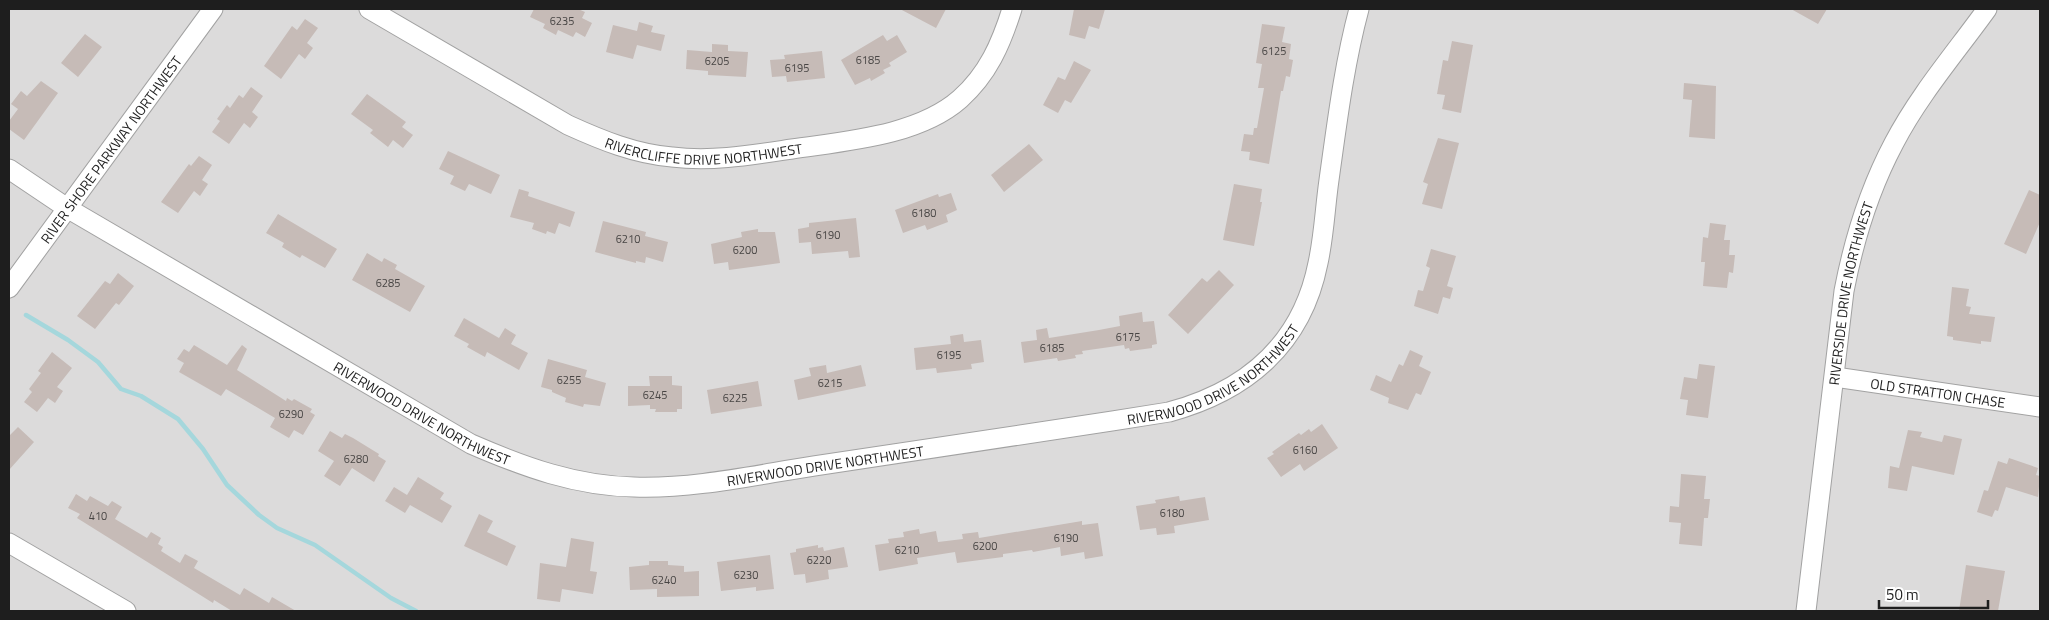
<svg xmlns="http://www.w3.org/2000/svg" width="2049" height="620" viewBox="0 0 2049 620" font-family="'Titillium Web',sans-serif">
	<style>
		.residential { fill: #dcdbdb }
		.lines { fill: none; stroke-linecap: round; stroke-linejoin: round }
		.stream { stroke: #a5d7dc; stroke-width: 4.5 }
		.building { fill: #c6bbb7 }
		.minor-casing { stroke: #a2a2a2; stroke-width: 21 }
		.minor { stroke: #fff; stroke-width: 19 }
		.labels { text-anchor: middle; dominant-baseline: central; stroke-width: 4; stroke-linejoin: round; paint-order: stroke }
		.number-label { font-size: 11px; fill: #484544 }
		.street-label { font-size: 14px; fill: #1e1e1e; stroke: #fff }
	</style>
	<rect width="100%" height="100%" fill="#efe9e4"/>
	<path class="residential" d="M9 9H2040V611H9Z"/>
	<g class="lines">
		<path class="stream" d="M26 315 68 340 98 362 121 389 141 396 178 419 203 449 227 485 259 515 277 528 315 545 391 598 416 611"/>
	</g>
	<path class="building" d="M534 9H578L585 12 582 18 592 23 585 37 576 32 573 37 558 30 556 35 543 28 545 24 530 17Z
		M900 9H946L936 28Z
		M1074 9H1105L1099 29 1089 26 1085 39 1069 35Z
		M1791 9H1827L1818 24Z
		M305 19 318 28 307 43 313 48 305 59 299 54 281 79 264 66 292 26 297 30Z
		M639 22 653 26 651 32 665 35 661 51 637 45 633 59 606 52 613 25 637 31Z
		M1262 24 1285 27 1282 42 1291 44 1289 59 1293 60 1290 77 1286 76 1283 91H1281L1269 164 1249 160 1250 152 1241 151 1244 134 1253 135 1254 128H1257L1264 88H1258L1262 64 1256 63Z
		M85 34 102 47 78 77 61 63Z
		M883 35 887 41 897 35 907 52 889 63 891 66 883 70 885 73 871 81 870 78 855 85 841 60Z
		M1452 41 1473 45 1461 113 1442 109 1445 95 1437 94 1443 60 1448 61Z
		M712 44 728 45V51L748 52 746 77 708 75V71L686 69 687 50 712 52Z
		M822 51 825 78 787 82 786 76 772 77 770 60 785 59 784 55Z
		M1074 61 1091 70 1071 103 1065 100 1058 113 1043 105 1058 77 1065 80Z
		M41 81 58 93 24 140 9 129V121L18 109 11 104 21 91 27 96Z
		M1684 83 1716 86 1715 139 1689 137 1692 100 1683 99Z
		M251 87 263 96 252 112 258 117 250 128 244 123 229 144 212 132 220 121 217 119 227 105 230 108 239 95 243 98Z
		M367 94 406 122 402 127 413 135 403 148 393 140 388 147 370 133 373 130 351 114Z
		M1438 138 1459 143 1442 209 1422 204 1428 184 1423 182Z
		M1029 144 1043 160 1004 192 991 175Z
		M448 151 500 175 491 194 469 184 465 191 450 184 454 176 439 169Z
		M199 156 212 165 202 180 208 184 200 196 194 191 178 213 161 202 189 164 191 166Z
		M1234 184 1262 189 1260 202H1262L1254 246 1223 240Z
		M519 189 529 192 528 196 575 212 570 227 559 223 555 234 547 231 546 234 532 229 534 223 510 217Z
		M2029 190 2040 195V222L2026 254 2004 244Z
		M951 193 957 210 946 215 948 222 927 230 925 225 903 233 895 210 938 194 939 197Z
		M278 214 337 249 325 268 302 255 300 258 282 247 284 243 266 233Z
		M856 218 860 257 849 258 848 251 812 254 811 242 799 243 798 229 809 227V223Z
		M603 221 646 232 645 236 668 242 663 262 646 257 645 263 636 261V263L595 252Z
		M1710 223 1726 225 1724 240H1730L1729 255H1735L1733 273 1729 272 1727 288 1703 286 1705 262H1701L1703 237 1708 238Z
		M758 229V232H775L780 263 729 270 728 262 714 264 711 244 742 237 741 232Z
		M1431 249 1456 256 1447 286 1453 288 1450 299 1443 297 1438 314 1414 306 1418 290 1423 291 1430 268 1426 266Z
		M367 253 382 262 384 258 397 265 395 269 425 286 410 312 352 280Z
		M1219 270 1234 285 1188 334 1168 315 1202 278 1207 282Z
		M118 273 134 286 119 305 116 303 95 329 77 316 105 281 110 284Z
		M1952 287 1969 289 1966 306 1971 307 1969 314 1995 317 1991 342 1981 341V344L1953 340V337L1947 336Z
		M1142 312 1143 322 1154 321 1157 344 1152 345V348L1130 351 1129 348 1125 349 1124 345 1082 351 1083 354 1075 355 1076 358 1058 361 1057 358 1024 363 1021 342 1037 340 1036 330 1047 328 1049 338 1099 330 1120 326 1119 316Z
		M464 318 499 338 505 328 516 335 511 344 528 353 519 370 487 352 485 357 467 347 469 344 454 336Z
		M963 334 964 342 981 340 984 362 971 364 972 369 937 373 936 368 916 370 914 348 951 344 950 336Z
		M194 345 227 365 242 345 247 349 237 370 286 401 287 398 292 401 294 399 312 409 310 412 315 415 303 435 294 430 289 438 270 427 275 418 226 389 221 396 179 372 184 363 177 359 184 349 189 352Z
		M1410 350 1423 356 1419 366 1431 372 1421 395 1416 393 1408 410 1388 403 1389 398 1370 390 1376 375 1391 382 1399 364 1403 366Z
		M52 352 72 368 57 387 63 391 55 403 48 398 37 412 24 402 32 392 29 389 41 373 38 371Z
		M548 359 587 370 585 377 606 383 600 406 584 404 583 407 565 402 566 398 552 392V390L541 387Z
		M1699 364 1715 366 1708 418 1686 415 1688 400 1680 399 1684 377 1697 379Z
		M826 365 827 373 861 365 866 386 798 400 794 380 811 376 809 368Z
		M649 376H672V385L682 386V409H677V412H655L656 409H650V405L628 406V386H650Z
		M758 381 762 406 711 414 707 390Z
		M1322 424 1338 448 1304 471 1300 464 1281 477 1267 458 1274 454 1272 452 1299 433 1301 435 1309 429 1311 432Z
		M18 427 34 442 9 470V436Z
		M1908 430 1922 432 1920 437 1942 442 1944 435 1962 439 1954 475 1912 466 1907 491 1888 488 1890 466 1899 468Z
		M330 431 342 438 345 434 353 438 379 454 378 456 386 461 374 482 352 468 340 486 324 476 334 461 318 451Z
		M2009 458 2038 468 2036 475 2040 476 2038 497 2006 487 1998 511 1995 510 1992 517 1977 512 1984 490 1988 491 1998 461 2007 464Z
		M1681 474 1706 476 1704 499H1710L1708 518H1704L1702 546 1679 544 1681 523 1669 522 1670 506 1679 507Z
		M418 477 444 493 440 499 452 506 442 523 410 505 405 513 385 501 394 487 407 495Z
		M76 494 87 501 90 496 108 506 112 501 122 507 115 519 147 538 151 532 161 538 158 544 163 547 161 551 180 563 185 554 198 561 194 568 240 595 244 588 269 603 272 597 296 611H232L214 600 213 603 77 518 80 514 68 508Z
		M1179 496 1180 501 1205 497 1209 520 1174 526 1175 533 1157 535 1156 528 1140 530 1136 506 1156 503 1155 500Z
		M479 514 493 521 487 532 516 546 507 566 464 546Z
		M1082 521V525L1098 523 1103 556 1085 559 1084 552 1061 556 1060 547 1033 552 1032 550 1003 554V557L957 563 955 552 917 558 918 564 879 571 875 545 889 543 888 539 904 537 903 532 919 529 920 534 936 531 938 542 963 539 962 534 978 532 979 538Z
		M571 538 594 542 590 571 597 572 593 594 562 589 560 602 537 599 540 563 566 567Z
		M818 545V548L823 547 824 551 844 547 848 567 828 570 829 579 806 583 805 574 794 575 790 553 796 552V549Z
		M770 555 774 589 756 591V587L721 591 717 562Z
		M649 561H668V565L684 566V572L699 571V596L657 597V589L630 590 629 567 649 565Z
		M1966 565 2005 571 1998 611H1959Z"/>
	<g class="lines">
		<g class="minor-casing">
			<g id="minor">
				<path id="s1" d="M369 9 568 125C601 140 635 154 672 157 712 162 752 155 792 149 845 141 918 136 960 99 988 74 1001 44 1012 9"/>
				<path id="s2" d="M9 169 67 208 471 444C524 467 576 486 634 487 694 489 755 475 814 466 933 449 1051 431 1169 412 1247 391 1302 344 1318 263 1324 236 1325 208 1329 180 1337 123 1344 65 1359 9"/>
				<path id="s3" d="M9 288 213 9"/>
				<path id="s4" d="M1835 377 2040 407"/>
				<path d="M9 543 126 611"/>
				<path id="s5" d="M1806 611 1844 291C1854 239 1869 190 1894 143 1919 95 1956 52 1987 9"/>
			</g>
		</g>
		<use href="#minor" class="minor"/>
	</g>
	<g class="labels">
		<g class="number-label">
			<text x="562" y="21">6235</text>
			<text x="1274" y="51">6125</text>
			<text x="868" y="60">6185</text>
			<text x="717" y="61">6205</text>
			<text x="797" y="68">6195</text>
			<text x="924" y="213">6180</text>
			<text x="828" y="235">6190</text>
			<text x="628" y="239">6210</text>
			<text x="745" y="250">6200</text>
			<text x="388" y="283">6285</text>
			<text x="1128" y="337">6175</text>
			<text x="1052" y="348">6185</text>
			<text x="949" y="355">6195</text>
			<text x="569" y="380">6255</text>
			<text x="830" y="383">6215</text>
			<text x="655" y="395">6245</text>
			<text x="735" y="398">6225</text>
			<text x="291" y="414">6290</text>
			<text x="1305" y="450">6160</text>
			<text x="356" y="459">6280</text>
			<text x="1172" y="513">6180</text>
			<text x="98" y="516">410</text>
			<text x="1066" y="538">6190</text>
			<text x="985" y="546">6200</text>
			<text x="907" y="550">6210</text>
			<text x="819" y="560">6220</text>
			<text x="746" y="575">6230</text>
			<text x="664" y="580">6240</text>
		</g>
		<g class="street-label">
			<text stroke="none"><textPath href="#s1" startOffset="371">RIVERCLIFFE DRIVE NORTHWEST</textPath></text>
			<text stroke="none"><textPath href="#s3" startOffset="172">RIVER SHORE PARKWAY NORTHWEST</textPath></text>
			<text stroke="none"><textPath href="#s5" startOffset="321">RIVERSIDE DRIVE NORTHWEST</textPath></text>
			<text stroke="none"><textPath href="#s2" startOffset="1305">RIVERWOOD DRIVE NORTHWEST</textPath></text>
			<text stroke="none"><textPath href="#s4" startOffset="104">OLD STRATTON CHASE</textPath></text>
			<text stroke="none"><textPath href="#s2" startOffset="480">RIVERWOOD DRIVE NORTHWEST</textPath></text>
			<text stroke="none"><textPath href="#s2" startOffset="900">RIVERWOOD DRIVE NORTHWEST</textPath></text>
		</g>
	</g>
	<rect width="2049" height="620" fill="none" stroke="#1e1e1e" stroke-width="20"/>
	<path d="M1879 600v8h109v-8" fill="none" stroke="#1e1e1e" stroke-width="2.5"/>
	<text x="1886" y="600" font-size="15" fill="#1e1e1e" stroke="#ffffff" stroke-width="4" paint-order="stroke">50 m</text>
</svg>
